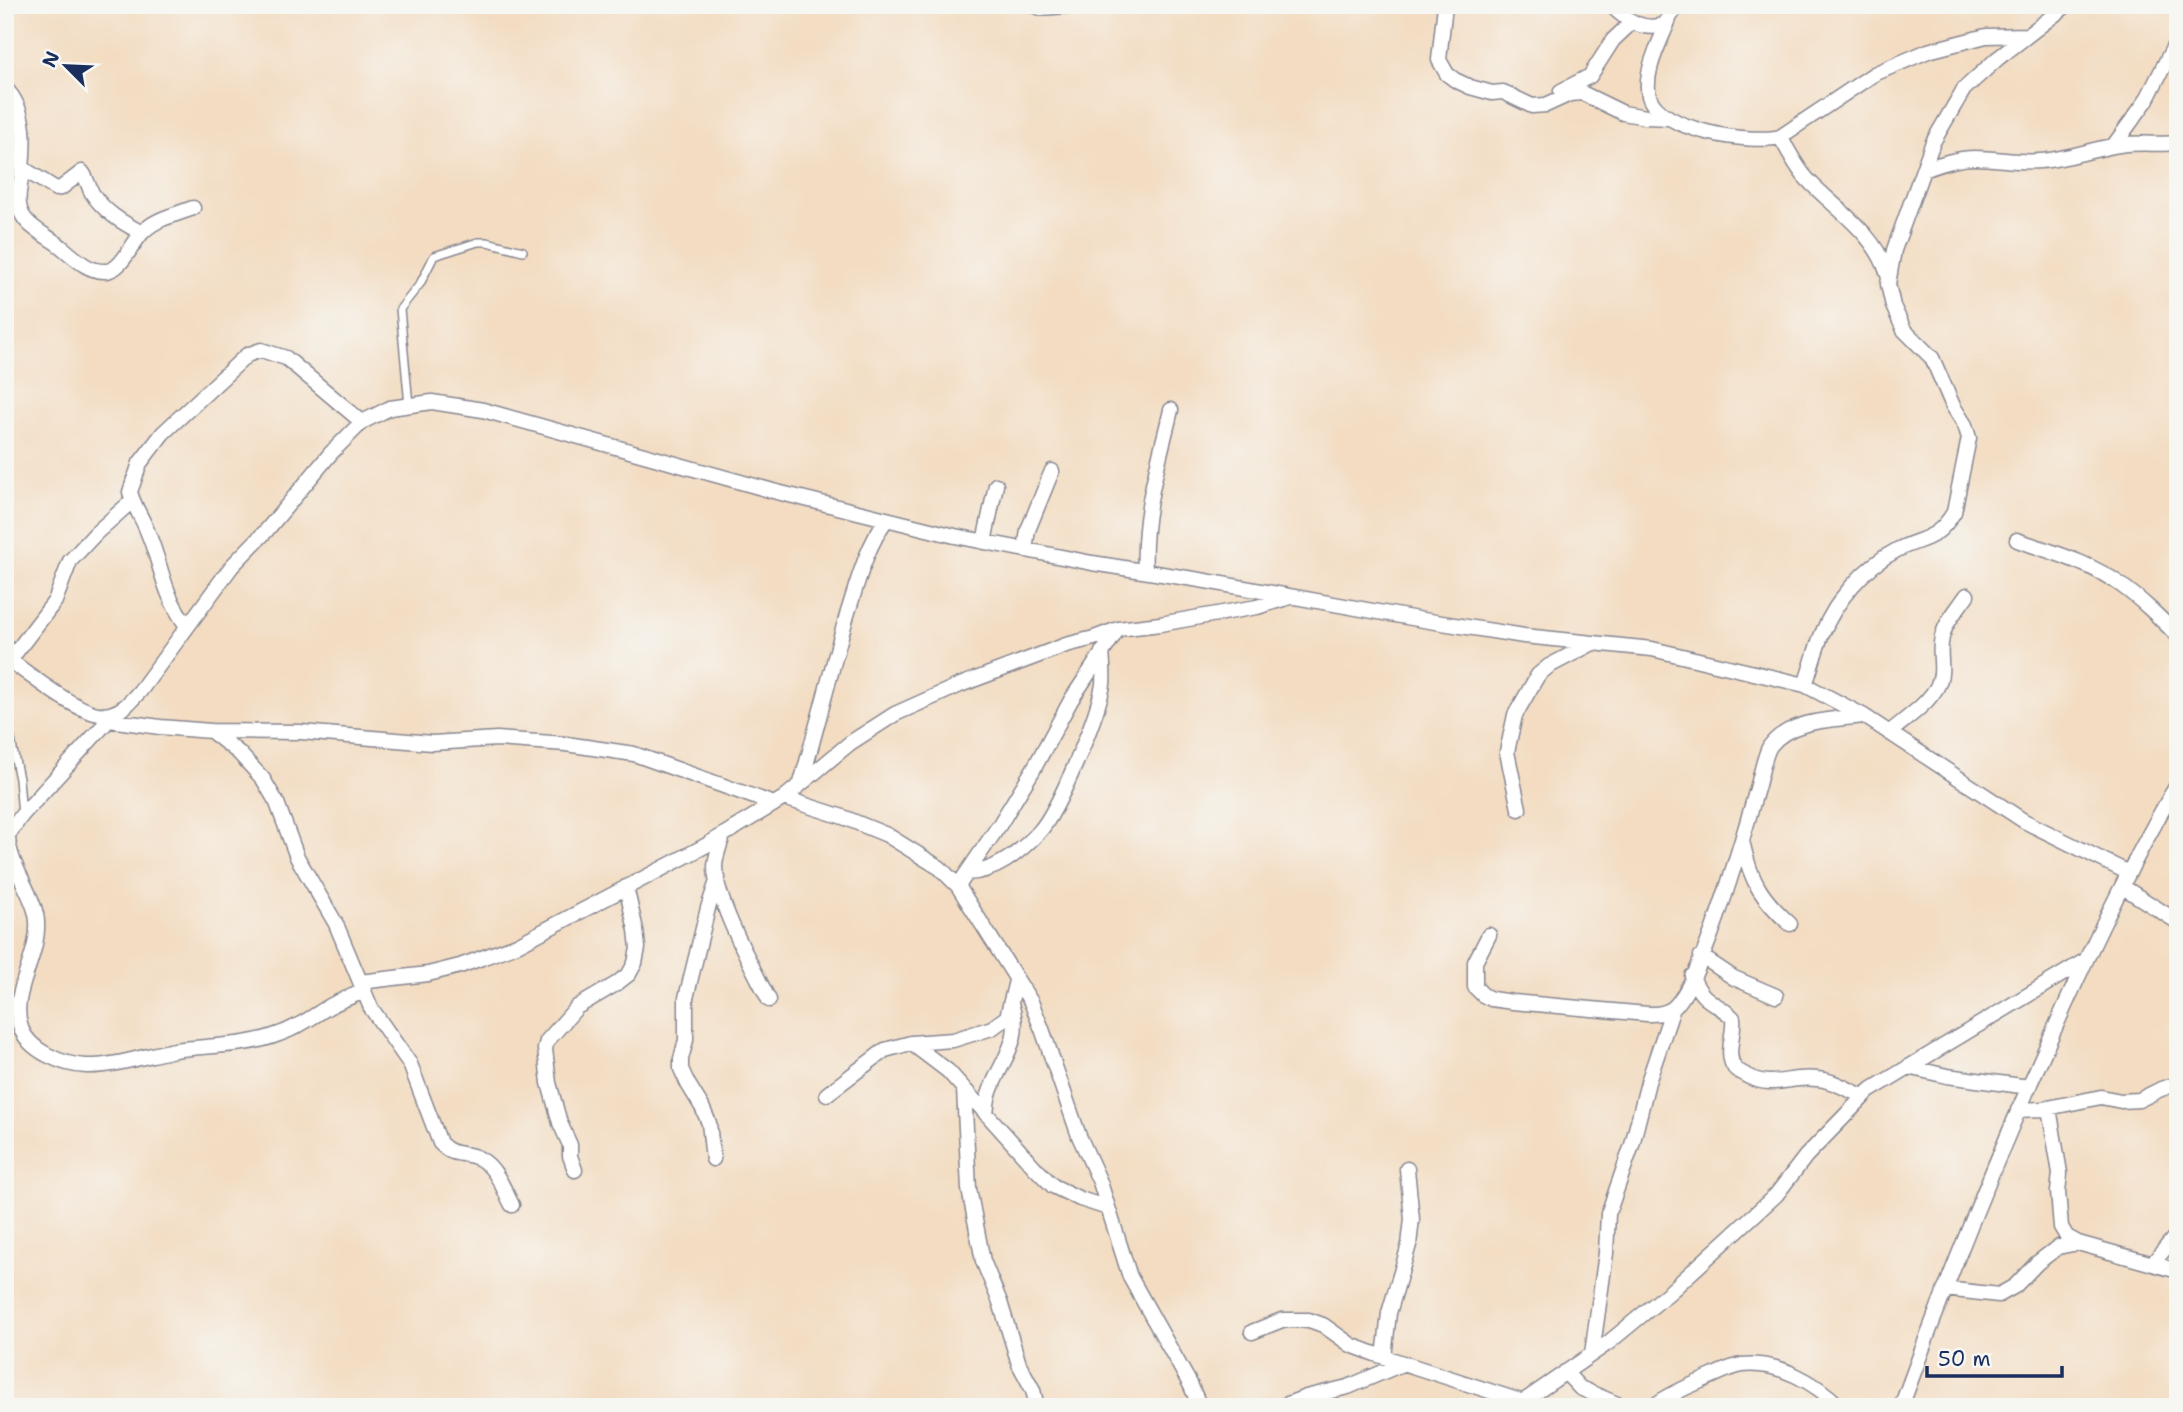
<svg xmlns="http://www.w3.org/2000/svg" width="2183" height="1412" viewBox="0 0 2183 1412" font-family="'Shantell Sans',sans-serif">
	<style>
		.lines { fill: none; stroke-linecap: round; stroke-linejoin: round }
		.service-casing { stroke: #878690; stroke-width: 10 }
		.minor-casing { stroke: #878690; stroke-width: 17 }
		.service { stroke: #fff; stroke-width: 7 }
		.minor { stroke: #fff; stroke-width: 14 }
	</style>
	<rect width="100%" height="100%" fill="#f6f6f2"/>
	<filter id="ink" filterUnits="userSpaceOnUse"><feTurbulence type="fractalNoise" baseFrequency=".0143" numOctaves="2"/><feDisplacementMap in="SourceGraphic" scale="14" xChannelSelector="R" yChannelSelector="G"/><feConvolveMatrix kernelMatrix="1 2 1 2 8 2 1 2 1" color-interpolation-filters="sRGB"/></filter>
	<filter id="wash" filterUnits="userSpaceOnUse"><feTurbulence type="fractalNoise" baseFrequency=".00686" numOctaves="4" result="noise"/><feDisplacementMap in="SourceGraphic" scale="28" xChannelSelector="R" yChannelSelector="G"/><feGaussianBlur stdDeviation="1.57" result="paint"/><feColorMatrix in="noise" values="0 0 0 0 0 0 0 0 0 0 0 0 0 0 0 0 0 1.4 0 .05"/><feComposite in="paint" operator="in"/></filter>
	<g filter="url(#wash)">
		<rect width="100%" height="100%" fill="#f3dcc1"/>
	</g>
	<g filter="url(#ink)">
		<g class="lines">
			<g class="service-casing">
				<path id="service" d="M409 405 400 309 420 284 434 256 478 242H487L523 251
					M5 710 19 779 22 815"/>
			</g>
			<g class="minor-casing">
				<path id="minor" d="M1032 5 1041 8 1079 5
					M1445 5 1439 60 1447 74 1455 80 1470 87 1492 93 1503 92 1532 106 1546 105 1570 94 1582 93 1623 113 1646 117 1669 118
					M1611 5C1627 21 1642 31 1664 25L1678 5
					M1669 19C1661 41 1643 71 1649 96 1659 131 1751 144 1780 137L1874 74 1928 51 1986 36 2027 35
					M5 88C29 112 24 148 21 179 19 191 16 205 23 216 31 230 52 238 64 249 76 259 89 272 106 271 123 270 132 241 145 230 157 218 178 214 193 208
					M1561 91 1590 76 1613 40 1631 23
					M1780 137C1789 151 1796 167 1807 179 1835 209 1875 232 1888 275
					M2114 145 2146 101 2178 38
					M22 168 56 189 61 188 82 172C87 178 88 186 92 193 104 212 123 223 142 233
					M1923 170C1940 164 1957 158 1975 158 1997 158 2018 163 2040 161 2067 159 2092 149 2119 145 2139 142 2158 145 2178 143
					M2017 540C2052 552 2091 563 2121 585 2142 600 2160 618 2178 636
					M984 542 996 485
					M1025 550 1028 530 1052 471
					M1145 571C1142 514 1158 465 1171 410
					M187 626C162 592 163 569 148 533 143 519 134 507 130 492L140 463 163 433 247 355 261 350 286 358 362 422
					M5 657C27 672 85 721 110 714 123 711 131 701 140 691L232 566 266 531 331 453 362 422 390 408 432 402 483 410 773 491 955 536 1092 563 1200 580 1423 620 1524 636 1652 649 1805 685 1864 716 2024 821 2129 873
					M10 660 55 601 70 561 96 533 132 501
					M1805 685C1811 669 1815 650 1822 634 1836 600 1864 567 1897 550 1922 537 1936 542 1954 512L1969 438 1965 425 1953 406 1932 358 1904 330 1893 306 1888 284 1894 250 1933 142 1964 89 1997 59 2067 5
					M115 713 22 815 8 835C8 863 30 888 36 914 44 953 8 992 21 1028 29 1051 63 1065 86 1066 114 1067 147 1055 175 1050 209 1045 246 1047 279 1034 298 1028 313 1016 330 1006 341 1000 353 996 364 991
					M109 720 160 727 211 731 301 732 432 743 497 739 566 744 634 754 774 804
					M211 731 239 753 263 779 277 803 297 857 336 924 371 1008 410 1064 440 1143C455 1159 464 1150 480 1159 496 1167 504 1190 512 1205
					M1889 733C1905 719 1926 706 1937 687 1945 672 1939 658 1941 643 1943 624 1957 610 1967 595
					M801 783C817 727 831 670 847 615 858 581 866 548 886 520
					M784 798 843 817 887 835 940 868 958 886 1031 1002 1042 1029 1079 1136 1100 1182 1130 1277 1190 1384 1200 1407
					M1519 809 1507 752 1515 715 1538 675 1549 666 1591 644
					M723 835C720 845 715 857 715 867 716 902 753 968 769 1000
					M1743 845C1751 882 1762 899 1790 924
					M967 873C996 872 1019 853 1039 832 1058 812 1099 713 1103 684 1104 673 1103 663 1102 652
					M958 886 1000 824 1033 770 1071 700 1118 629
					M2123 887 2178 922
					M1489 935 1475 962V987L1483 995 1491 999 1513 1002 1647 1014C1656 1014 1664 1014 1672 1009 1702 986 1744 833 1756 792 1760 780 1764 755 1770 746 1790 719 1833 720 1864 716
					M1701 956 1734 978 1776 996
					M1692 976C1703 1005 1715 1000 1733 1018 1735 1033 1725 1053 1734 1067 1736 1071 1743 1073 1747 1076 1774 1090 1790 1075 1817 1079 1833 1080 1848 1090 1863 1096
					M360 982 428 974 460 966 517 945 705 846 784 798 850 743 895 714 960 685 1066 645 1094 638 1118 629 1160 624 1257 607 1290 597
					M911 1043 948 1071 1036 1169 1053 1186 1080 1199 1108 1208
					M1908 1067 1947 1076 2029 1087
					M964 1089 969 1189 983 1261 1000 1302 1019 1364 1033 1390 1037 1407
					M827 1094 885 1050 911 1043 953 1040 992 1028 1007 1017 1016 981
					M2049 1108 2060 1173 2058 1192 2061 1227 2067 1237 2078 1243
					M2018 1110 2043 1109 2101 1097 2121 1101 2139 1100 2161 1089 2173 1085 2178 1086
					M986 1114C987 1107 987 1099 990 1092 1001 1059 1024 1041 1011 1004
					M713 1159 709 1123 702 1107 688 1084 681 1069V1059L686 1040V998L708 908 718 878
					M575 1170 570 1156V1145L560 1123 549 1083 545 1049 547 1041 577 1007 616 984 629 974 635 963 638 948 636 930 626 887
					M2153 1263 2178 1233
					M1945 1289 1999 1295 2015 1286 2037 1263 2058 1247 2078 1243 2178 1271
					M1252 1332 1282 1320H1309L1323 1325 1351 1345 1375 1354 1539 1407
					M1592 1354 1606 1253 1608 1214 1632 1145 1648 1082 1673 1008
					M1384 1357 1389 1313 1409 1245 1412 1219 1407 1169
					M1565 1372 1580 1388 1624 1407
					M1524 1401 1608 1343 1671 1291 1776 1195 1806 1156 1869 1091 2086 960
					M1280 1407 1306 1397 1348 1387 1402 1364
					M1652 1407C1667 1396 1684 1388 1701 1381 1713 1376 1729 1367 1742 1365 1778 1361 1815 1382 1840 1407
					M1901 1407C1945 1285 1993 1166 2046 1048 2086 958 2128 868 2178 783"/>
			</g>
			<use href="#service" class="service"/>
			<use href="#minor" class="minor"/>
		</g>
	</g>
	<rect width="2183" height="1412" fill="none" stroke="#f6f6f2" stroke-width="28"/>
	<g transform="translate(66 66) rotate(294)" stroke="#f6f6f2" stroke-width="5" paint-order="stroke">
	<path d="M0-5L12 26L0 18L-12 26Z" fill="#1b2f5e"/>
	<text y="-10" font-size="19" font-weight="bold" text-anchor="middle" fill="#1b2f5e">N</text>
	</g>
	<path d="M1927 1366v10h135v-10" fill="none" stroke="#1b2f5e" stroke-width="3.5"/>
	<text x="1938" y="1366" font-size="21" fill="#1b2f5e" stroke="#f6f6f2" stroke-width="5" paint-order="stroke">50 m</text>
</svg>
